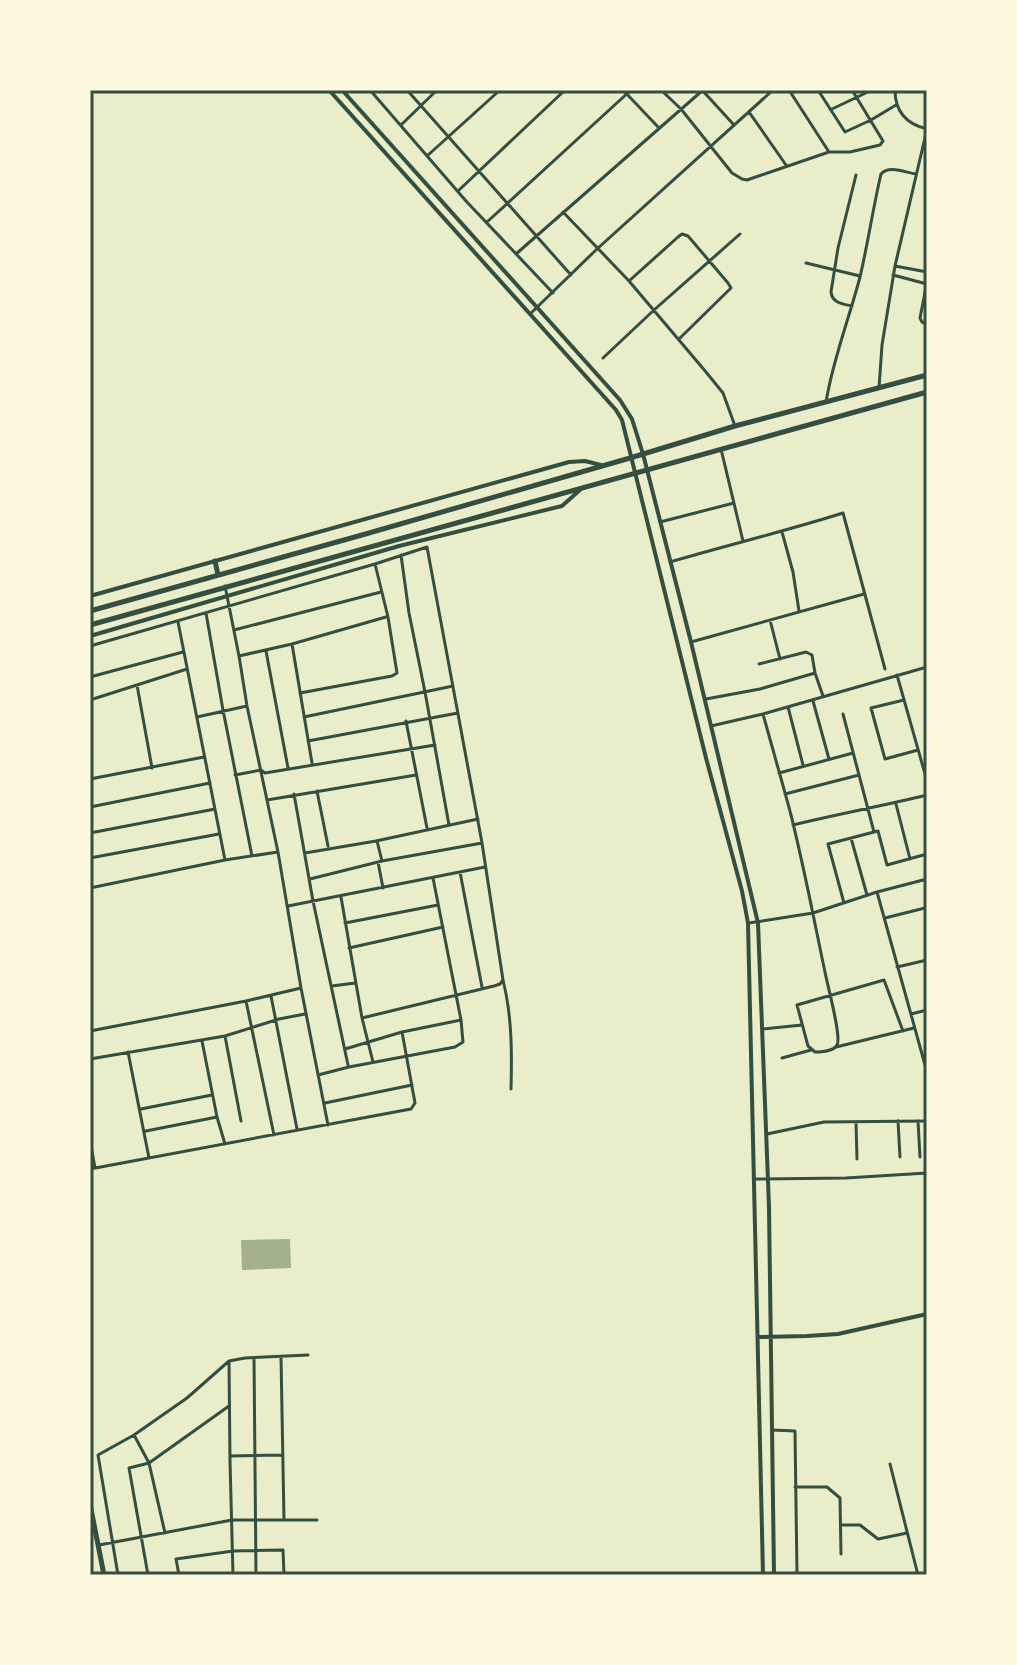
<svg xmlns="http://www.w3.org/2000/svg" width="1017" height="1665" viewBox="0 0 1017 1665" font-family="'Libre Baskerville',serif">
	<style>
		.water { fill: #a3b18a }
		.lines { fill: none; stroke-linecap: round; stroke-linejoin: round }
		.minor { stroke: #344e41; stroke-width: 3 }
		.tertiary { stroke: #344e41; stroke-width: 4 }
		.secondary { stroke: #344e41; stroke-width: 5 }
		.neatline { fill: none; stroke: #344e41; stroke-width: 3 }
	</style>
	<rect width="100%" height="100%" fill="#e9edc9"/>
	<path class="water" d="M290 1239 291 1268 242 1270 241 1240Z"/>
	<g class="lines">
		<path class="minor" d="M370 90 466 201 553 293
			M407 90 571 275
			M623 90 659 128
			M661 90 681 109 732 173 742 179 747 180 829 152H850L880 145 883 141 852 90
			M702 90 734 125
			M789 90 829 152
			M818 90 845 132 871 120 896 105
			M895 90C895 111 906 124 927 129
			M832 109 872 90
			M749 112 786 165
			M401 125 437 90
			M427 156 500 90
			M458 191 565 90
			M563 212 629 281 706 372 723 393 735 426
			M487 222 631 90
			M516 254 703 90
			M806 263 860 276
			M895 266 927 129
			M893 275 927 284
			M629 281 678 237 682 234 688 236 728 283 731 288 680 338
			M927 282 920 318 922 322 927 325
			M852 306C843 304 832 303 831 292L838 248 856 175
			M530 314 597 249 773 90
			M603 358 654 310 740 234
			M879 388 882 345 895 266 927 272
			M826 402C833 359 849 319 860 277 868 243 873 208 881 174 889 165 904 172 916 174
			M721 449 743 541
			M660 522 734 503
			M782 532 793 572 799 611
			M401 555 409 613 425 692 449 825
			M670 562C728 545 786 531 843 513L885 669
			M225 586 239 656 247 706 278 852 301 988 328 1125
			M206 613 223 710 252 856
			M770 620 780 659
			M178 622 225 860
			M234 630 381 592
			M691 642 864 594
			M292 644 312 763
			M90 646 375 564 427 547 482 843 503 980C512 1016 512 1053 511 1089
			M266 651 288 768
			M239 656 292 644 386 617
			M759 664 806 652 812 655 815 673 823 696
			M897 675 927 781
			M90 677 183 652
			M137 685 152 768
			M300 693 392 676 397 673 388 617 375 564
			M706 699 760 689 815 673
			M90 700 187 669
			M904 700 871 708 885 759 918 750
			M813 701 829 759
			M788 707 803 765
			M763 714C772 747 782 781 791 815 804 867 814 920 825 972 827 984 842 1037 837 1045 834 1051 821 1052 815 1052L808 1046 797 1005 884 980 903 1031
			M843 714 874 832 878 831 887 865 927 854
			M197 717 247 706
			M304 717 453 686
			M406 721 427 828
			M711 726 763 714 927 667
			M308 741 458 713
			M779 773 853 753
			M235 775 261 770 265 773 435 745
			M90 779 204 757
			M317 791 328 846
			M294 794 313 901 348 1065
			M785 794 859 775
			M267 800 416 775
			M896 804 910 859
			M90 807 210 783
			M793 825C838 814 882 806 927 795
			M90 833 215 809
			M851 838 867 895
			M377 841 382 861
			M305 853 376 841 478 819
			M90 858 219 834
			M378 862 383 888
			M460 872 482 987
			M310 879 382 861 482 843
			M90 888 225 860 278 852
			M877 892 927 1072
			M341 897 362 1018 373 1062
			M844 903 828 844 874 832
			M288 906 485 867
			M885 918 925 908 927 916
			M345 923 438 905
			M749 923 813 913 877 892 927 879
			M349 948 443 927
			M897 967 927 960
			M332 986 355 983
			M271 996 297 1129
			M246 1001 274 1135
			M911 1014 927 1010
			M362 1018 494 986 500 984 503 980
			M763 1029 802 1025
			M90 1031 246 1001 301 988
			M225 1036 241 1121
			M202 1041 217 1117 225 1144
			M836 1047 914 1028
			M345 1049 402 1032 461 1020
			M128 1052 149 1158
			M782 1058 811 1050
			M90 1059 225 1036 279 1019 305 1014
			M318 1075 349 1067 455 1047 463 1042 461 1020 433 878
			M325 1103 412 1085
			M141 1109 212 1095
			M898 1121 900 1157
			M918 1121 920 1157
			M856 1122 857 1159
			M146 1131 217 1117
			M767 1134 824 1122 927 1121
			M90 1140 95 1168
			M90 1169 411 1109 415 1103 402 1032
			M755 1179 846 1178 927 1173
			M281 1357 284 1520
			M254 1358 256 1575
			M229 1361 230 1461 233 1575
			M773 1430 795 1431 797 1575
			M134 1435 149 1463 165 1533
			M230 1456 282 1455
			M890 1464 918 1575
			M795 1487H827L840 1498 841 1554
			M841 1525H860L878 1539 907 1533
			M99 1545 232 1520H317
			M118 1575 98 1455 134 1435 187 1398 229 1361 245 1358 308 1355
			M148 1575 129 1468 149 1463 229 1406
			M179 1575 176 1559 233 1551 283 1550 284 1575"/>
		<path class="tertiary" d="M329 90 616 410 622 420 706 758 742 891 748 923 763 1575
			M342 90 620 400 632 419 643 454 691 642 758 923 769 1207 774 1575
			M90 596 569 462 585 461 601 465
			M90 636 399 546 562 506 581 489
			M758 1337 807 1336 838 1334 927 1314"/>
		<path class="secondary" d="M215 561 218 575
			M90 611 362 535 630 458 735 426 927 375
			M90 625 927 392
			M90 1504 104 1575
			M90 1572 91 1575"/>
	</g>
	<rect width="1017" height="1665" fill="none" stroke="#fefae0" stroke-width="184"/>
	<rect x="92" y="92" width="833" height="1481" class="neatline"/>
</svg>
